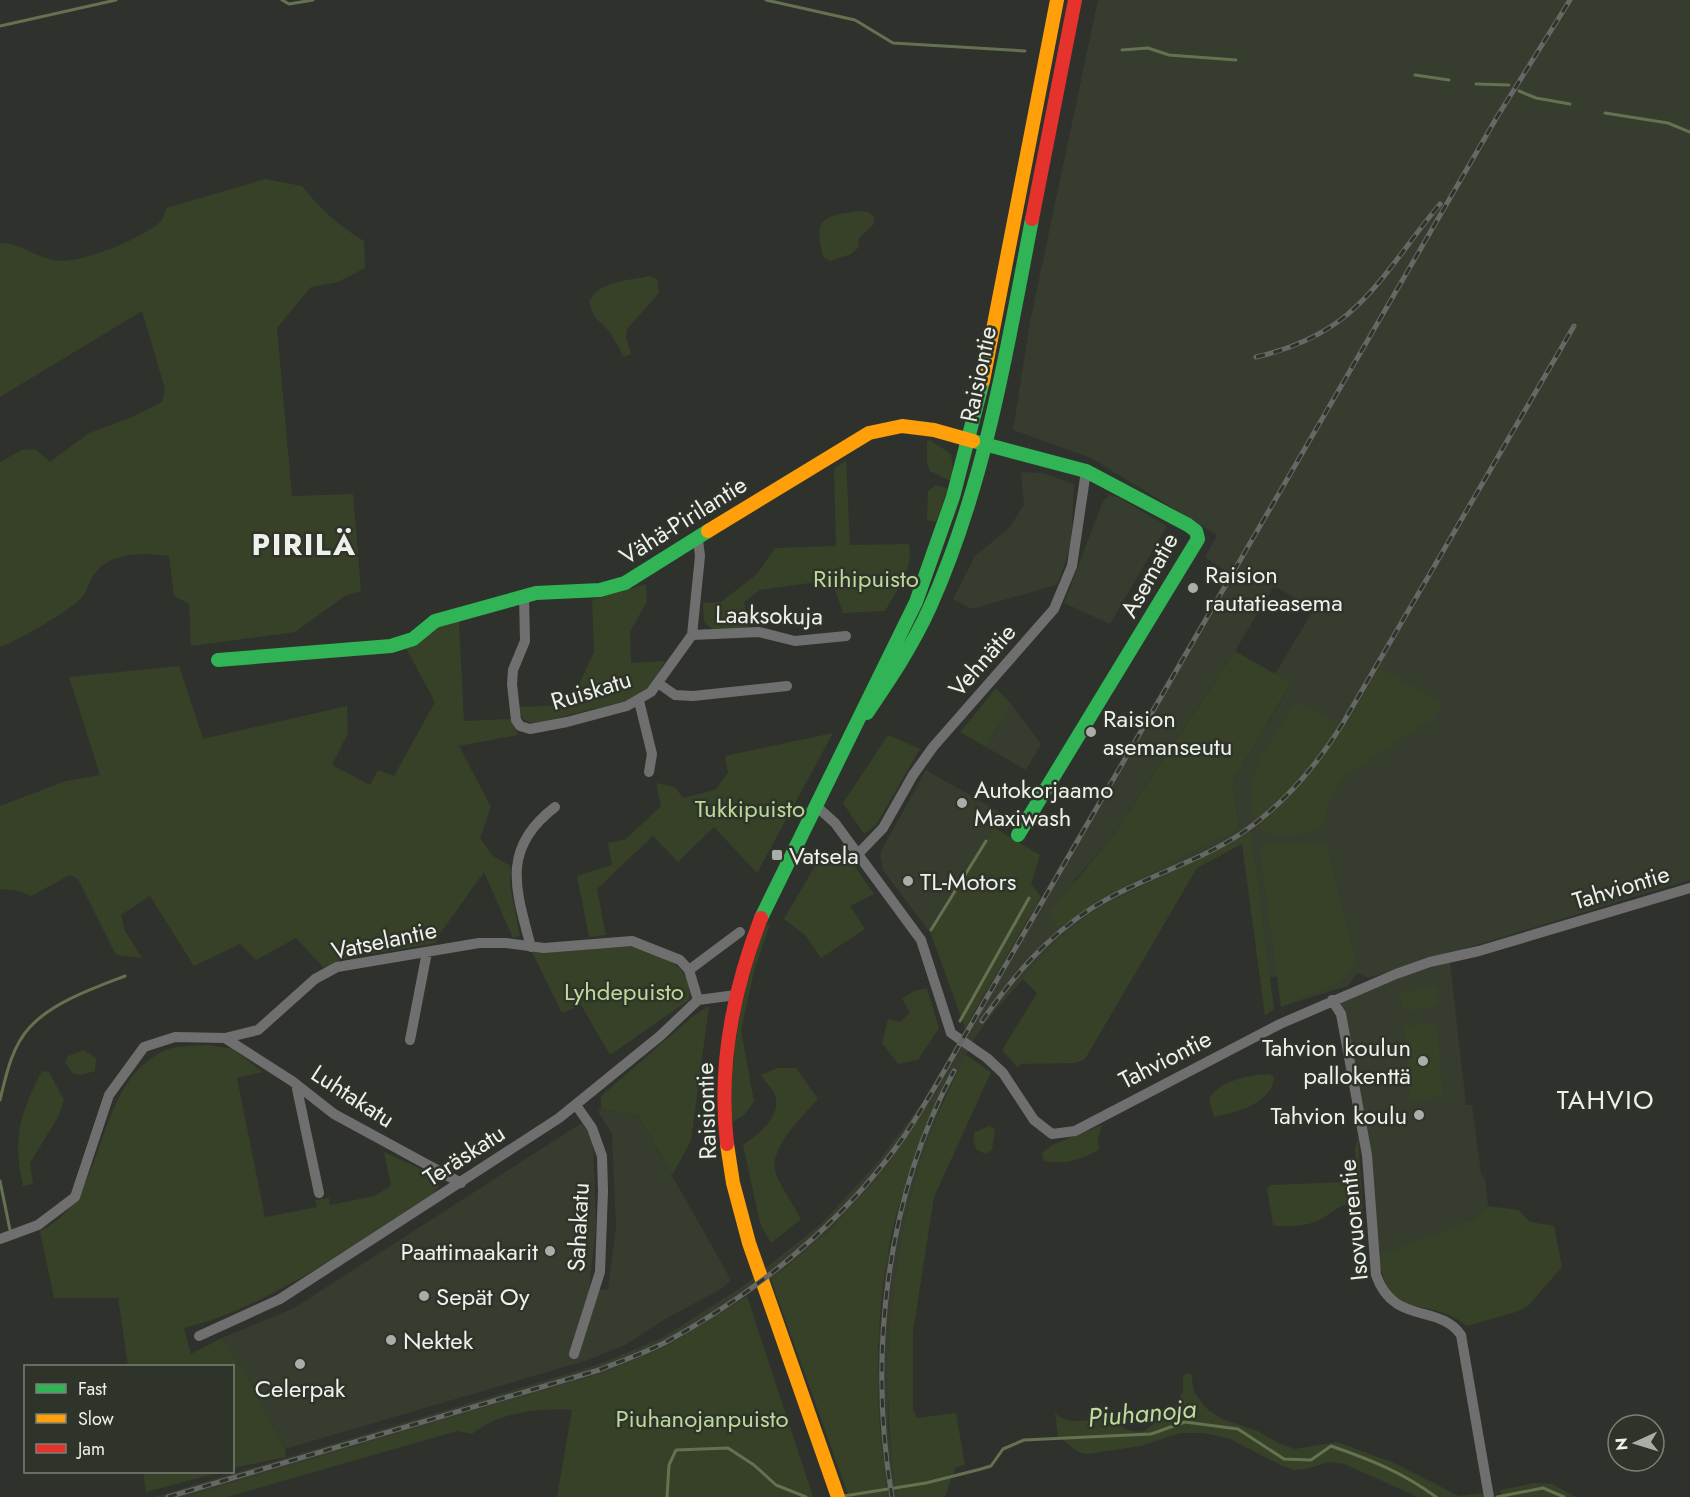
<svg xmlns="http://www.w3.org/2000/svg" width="1690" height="1497" viewBox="0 0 1690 1497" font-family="Jost,sans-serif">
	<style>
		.built { fill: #363c2e; fill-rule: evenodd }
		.green { fill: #364128 }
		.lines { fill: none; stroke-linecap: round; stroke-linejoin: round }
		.stream { stroke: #647250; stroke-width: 3 }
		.street { stroke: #706f6f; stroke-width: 10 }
		.fast { stroke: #30b455; stroke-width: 14 }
		.slow { stroke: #ff9f0a; stroke-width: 14 }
		.jam { stroke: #e5322d; stroke-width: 14 }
		.rail-casing { stroke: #666866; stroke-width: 5 }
		.rail { stroke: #2f342a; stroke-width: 3; stroke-dasharray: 9; stroke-linecap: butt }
		.poi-dot { fill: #abaea8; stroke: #2f342a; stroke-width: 2 }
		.labels { text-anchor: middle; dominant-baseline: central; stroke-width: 5; stroke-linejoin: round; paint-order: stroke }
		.street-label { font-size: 24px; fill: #eef1eb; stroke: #2f342a }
		.poi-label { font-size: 24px; fill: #eef1eb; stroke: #2f342a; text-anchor: start }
		.park-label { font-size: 24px; fill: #bed89a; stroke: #2f342a }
		.neighbourhood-label { font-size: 26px; letter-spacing: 1.5px; fill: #eef1eb; stroke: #2f342a }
		.water-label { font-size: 26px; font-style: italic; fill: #c1db9d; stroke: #2f342a }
		.district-label { font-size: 30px; font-weight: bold; letter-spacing: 1.5px; fill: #eef1eb; stroke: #2f342a }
	</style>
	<rect width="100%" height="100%" fill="#2f322c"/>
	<path class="built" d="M1098 0H1690V880L1368 978 1357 973 1348 986 1286 1005 1281 976 1266 978 1250 847 1243 835 1099 907 1066 931 993 1013 976 1036 944 1097 918 1174 897 1264 890 1334 888 1426 897 1497H888L883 1466 878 1391 879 1336 886 1264 909 1173 931 1111 925 1108 884 1170 830 1230 771 1280 667 1346 600 1374 540 1393 184 1497H154L597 1365 662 1338 742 1287 822 1223 877 1163 921 1105 1229 573 1205 557 1217 535 1091 458 1013 430 1030 322ZM1274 586 1314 609 1275 674 1291 684 1233 782 1239 827 1098 901 1062 926 1074 881 1114 834 1235 651Z
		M1021 472 1043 473 1074 484 1071 544 1061 575 1056 585 972 609 953 599 975 556 1009 528 1024 505Z
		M1109 495 1118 497 1167 526 1110 624 1064 603 1103 501Z
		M1011 704 1041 744 1026 770 986 747Z
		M926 770 1001 813 931 934 883 870 880 853Z
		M1450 962 1466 1105H1472L1481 1174 1485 1179 1488 1206 1476 1218 1378 1255 1338 1003 1403 976Z
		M601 1109 638 1115 731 1280 721 1289 667 1318 625 1345 588 1360 285 1449 248 1378 222 1338 294 1308 583 1122 593 1140 596 1225 589 1291 608 1289 616 1226 612 1134 598 1111Z"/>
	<path class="green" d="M265 179 302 186C319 208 340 227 364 241L365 268 338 282 311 287 277 328 292 496 353 494 361 591 345 596 295 632 191 646 189 604 174 596 169 556C145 553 112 552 96 572 90 579 88 589 83 596 72 610 17 641 0 647V462L22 450 35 449 50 462 89 433 130 418 162 402 165 389 142 311 0 397V243C20 243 34 256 53 260 77 266 144 238 161 221 164 217 165 212 166 208Z
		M861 211 868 212 874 216V224L859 238 858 248 851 254 830 261 823 257C812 215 826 216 861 211Z
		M650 276 658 280 659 293 627 329 626 336 631 354 624 357 610 332 594 316 589 302C599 280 629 281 650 276Z
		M930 440 951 454 953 470 951 481 930 471 927 463V442Z
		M846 460 850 545 909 544C914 569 897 590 885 611L843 613 831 580 760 590 744 602 750 630H713L704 622 703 603 721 602 757 574 775 548 836 546 834 469Z
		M936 485 948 489 936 522 927 520 928 491Z
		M646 584 647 601 630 632 631 663 665 661 651 686 642 697 533 724 523 719 518 707 569 705 594 652 592 600Z
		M459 621 464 721 511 719 518 735 459 746 491 807 480 838 493 856 511 866 510 885 520 936 513 938 484 872 439 935 436 943 347 958 324 968 296 938 256 960 240 944 194 966 150 896 121 915 125 931 142 958 116 955 78 879 70 875 31 896 19 891 0 889V806L66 781 100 775 69 677 179 666 203 739 347 706 348 733 332 765 370 785 378 770 394 776 435 702 406 648 432 628Z
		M1235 651 1291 683 1233 782 1239 829 1098 901 1062 926H1056L1051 920 1050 912 1114 834Z
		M1379 668 1440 701 1441 708 1434 718 1342 779 1328 801 1325 824C1310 834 1294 836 1276 835 1247 833 1248 792 1255 770 1262 748 1281 726 1293 706L1298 703 1345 727Z
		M996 688 1011 704 986 747 960 732Z
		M833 733 757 873 714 827 678 862 653 836 597 889 606 935 589 937 577 876 612 865 608 843 626 839 661 806 656 783 675 787 683 798 715 790 728 773 725 756Z
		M888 735 920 749 876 825 864 834 843 803Z
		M993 827 1040 855 1031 884 1041 897 965 1028 931 934Z
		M1251 832 1274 1009 1265 1016 1242 844 1197 868 1085 1059 1075 1063 1020 1064 1018 1068 1002 1050 1037 993 1022 978 1066 931 1099 907Z
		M1314 842 1326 844 1356 962 1336 985 1281 1007 1260 853 1267 843Z
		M823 852 849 858 874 894 850 906 865 929 821 958 805 935 784 919Z
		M770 924 754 971 741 1031 754 1101 745 1114 731 1123C730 1053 741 992 765 926Z
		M608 945C639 945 696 958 689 1000L610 1055 581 1005 562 1013 532 952Z
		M1436 987 1439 1006 1403 1011 1400 992Z
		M927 988 939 1028 918 1060 898 1064 882 1043 888 1019 901 1022 910 1012 902 999 914 991Z
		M709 1006 691 1141 672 1175 638 1115 601 1109V1096L692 1017Z
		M1437 1023 1443 1097 1410 1100 1404 1026Z
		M208 1045 233 1049 263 1072 237 1078 265 1217 317 1207 315 1200 329 1198 330 1205 374 1196 391 1186 384 1152 436 1176 439 1186 433 1194C355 1242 273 1306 184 1328L191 1354 222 1338 248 1378 285 1449 286 1457 233 1468 232 1366H128L118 1298H54L40 1231C111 1199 90 1088 163 1051 176 1045 194 1046 208 1045Z
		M84 1050 96 1058 95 1071 81 1075 73 1074 65 1062 68 1056Z
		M966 1055 991 1072 934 1197 913 1332V1410L917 1418 956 1413 965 1465 955 1468 945 1497H897C874 1349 895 1188 966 1055Z
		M777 1068H796L818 1099C803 1116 767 1149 776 1174 782 1189 793 1204 801 1219L771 1243 760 1223 743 1145C758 1134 782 1117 775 1095 772 1088 765 1081 761 1075Z
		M42 1071 49 1072 64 1100 58 1117 30 1163 33 1184 23 1186C12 1139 20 1113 42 1071Z
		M1269 1074 1274 1077C1273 1103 1236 1113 1214 1117L1209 1098C1224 1079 1246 1076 1269 1074Z
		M925 1107 931 1111C913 1161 894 1211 886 1264 874 1341 876 1421 888 1497H849L771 1280 830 1230 884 1170Z
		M1102 1125 1098 1138 1099 1150C1079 1160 1066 1165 1044 1161L1042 1153 1052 1145Z
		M989 1126 995 1129 992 1150 985 1154 976 1149 973 1139 975 1132Z
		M1358 1136 1363 1213 1357 1205C1339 1201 1332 1215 1317 1221 1306 1226 1285 1228 1273 1225L1267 1189 1271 1185 1345 1182 1357 1173 1355 1149Z
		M1488 1206 1519 1210 1530 1222 1554 1226 1562 1267 1528 1306 1516 1312 1467 1326C1427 1293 1389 1326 1378 1255L1476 1218Z
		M747 1296 813 1497H557L572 1410C539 1408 499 1412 472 1434L457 1431 227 1497H184L600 1374 667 1346Z
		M1191 1373 1194 1392 1208 1410 1222 1419 1258 1431 1278 1443 1295 1449 1337 1442 1392 1462 1459 1496 1483 1493 1484 1497H1418L1344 1464 1328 1462 1310 1468 1294 1470 1280 1465 1228 1438 1203 1433H1180L1141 1446 1087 1454 1078 1452 1058 1436 1055 1413C1072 1429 1090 1415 1110 1421 1124 1426 1127 1434 1145 1431L1177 1404 1183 1391V1375Z
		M143 1472H221L146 1492Z
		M1534 1483 1552 1484 1576 1497H1502L1500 1490Z"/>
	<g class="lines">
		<path class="stream" d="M282 0 289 4 313 0
			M766 0 855 20 893 43 1025 51
			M0 26 116 0
			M1122 50 1148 48 1169 55 1236 60
			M1415 75 1449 80
			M1476 84 1509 85
			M1519 91 1536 98 1570 104
			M1605 113 1668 123 1690 132
			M931 930 986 841
			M960 1021 1029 898
			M0 1100C6 1075 12 1046 30 1027 53 1002 94 988 125 976
			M0 1181 10 1230
			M844 1496 926 1483 981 1469 991 1466 1003 1449 1024 1440 1151 1434 1185 1422 1238 1429 1284 1459 1311 1460 1331 1446C1369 1459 1404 1473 1436 1497
			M667 1497 669 1465 676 1450 728 1448 754 1465 776 1485 806 1497
			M1497 1497 1543 1488 1564 1497"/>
		<path class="street" d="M524 596 525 641 513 670 512 684 516 720 520 726 530 729 567 722 627 706 651 692 692 635 700 556 698 540
			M692 635 759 632 795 641 846 636
			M658 683 675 695 693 696 787 686
			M639 701 652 754 649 772
			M815 805 835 823 921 940 951 1033 987 1058 1003 1073 1034 1120 1052 1134 1075 1131 1280 1024 1396 974 1430 962 1479 951 1690 888
			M859 853 883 828 913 775 933 747 1054 609 1072 566 1086 471
			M531 947C516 890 500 849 555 807
			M689 970 740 932
			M1332 1000 1341 1014 1367 1155 1376 1275C1394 1326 1439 1303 1461 1335L1489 1497
			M225 1038 292 1081 334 1114 461 1183
			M410 1040 427 952
			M296 1084 319 1193
			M0 1239 38 1225 75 1197 109 1095 144 1047 175 1037 225 1038 258 1030 315 979 337 967 479 943H506L544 948 632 941 680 960 689 970 698 1000
			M199 1336 280 1299 559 1118 660 1036 698 1000 736 995
			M574 1354 600 1272 603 1191 602 1156 592 1128 576 1105"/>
		<path class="fast" d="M973 441 1086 471 1188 525 1196 531 1198 539 1018 835
			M218 660 391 646 413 639 435 621 536 593 600 590 625 583 708 531
			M867 713C890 679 913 645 930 607 985 484 1007 350 1032 219
			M761 918 916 602 953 497 983 381"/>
		<path class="slow" d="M983 381 1057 0
			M708 531 869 433 902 426 934 430 973 441
			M727 1144 733 1183 749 1243 838 1497"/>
		<path class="jam" d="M1032 219 1075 0
			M727 1144C718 1067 733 990 761 918"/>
		<g class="rail-casing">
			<path id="rail" d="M1256 357C1360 333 1379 277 1440 204
				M982 1021C1013 977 1045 938 1092 908 1139 878 1195 864 1242 833 1283 805 1317 765 1343 723L1574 326
				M168 1497 599 1370C621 1361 645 1353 666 1342 758 1292 845 1221 905 1135 925 1105 943 1073 961 1042L1497 117 1570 0
				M892 1497C868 1356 886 1197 954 1071"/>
		</g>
		<use href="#rail" class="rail"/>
	</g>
	<g class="poi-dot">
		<circle cx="1193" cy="588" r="6"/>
		<circle cx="1091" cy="732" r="6"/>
		<circle cx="962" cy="803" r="6"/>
		<rect x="771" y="849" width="12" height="12" rx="3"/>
		<circle cx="908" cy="881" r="6"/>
		<circle cx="1423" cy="1061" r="6"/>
		<circle cx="1419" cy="1115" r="6"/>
		<circle cx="550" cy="1251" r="6"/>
		<circle cx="424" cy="1296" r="6"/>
		<circle cx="391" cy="1340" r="6"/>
		<circle cx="300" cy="1364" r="6"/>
	</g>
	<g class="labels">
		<g class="street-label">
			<text transform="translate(978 374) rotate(-78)">Raisiontie</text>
			<text transform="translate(683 520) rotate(-32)">Vähä-Pirilantie</text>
			<text transform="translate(1149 575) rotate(-61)">Asematie</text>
			<text transform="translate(769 615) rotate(1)">Laaksokuja</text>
			<text transform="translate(982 660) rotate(-49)">Vehnätie</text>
			<text transform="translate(591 690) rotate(-17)">Ruiskatu</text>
			<text transform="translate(1621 887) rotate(-17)">Tahviontie</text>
			<text transform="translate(384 940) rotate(-12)">Vatselantie</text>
			<text transform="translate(1165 1059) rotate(-27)">Tahviontie</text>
			<text transform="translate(353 1096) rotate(33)">Luhtakatu</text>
			<text transform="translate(706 1111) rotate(-92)">Raisiontie</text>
			<text transform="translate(464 1155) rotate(-33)">Teräskatu</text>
			<text transform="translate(1353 1220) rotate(-96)">Isovuorentie</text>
			<text transform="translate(578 1227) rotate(-87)">Sahakatu</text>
		</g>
		<g class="poi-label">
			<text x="1205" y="574">Raision<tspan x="1205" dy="28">rautatieasema</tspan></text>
			<text x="1103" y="718">Raision<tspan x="1103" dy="28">asemanseutu</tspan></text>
			<text x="974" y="789">Autokorjaamo<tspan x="974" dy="28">Maxiwash</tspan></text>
			<text x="789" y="855">Vatsela</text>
			<text x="920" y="881">TL-Motors</text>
			<text x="1411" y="1047" text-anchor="end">Tahvion koulun<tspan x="1411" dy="28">pallokenttä</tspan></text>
			<text x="1407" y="1115" text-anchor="end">Tahvion koulu</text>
			<text x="538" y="1251" text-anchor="end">Paattimaakarit</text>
			<text x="436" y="1296">Sepät Oy</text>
			<text x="403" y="1340">Nektek</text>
			<text x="300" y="1388" text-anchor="middle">Celerpak</text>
		</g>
		<g class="park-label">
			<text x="866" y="578">Riihipuisto</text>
			<text x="750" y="808">Tukkipuisto</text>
			<text x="624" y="991">Lyhdepuisto</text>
			<text x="702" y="1418">Piuhanojanpuisto</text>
		</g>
		<g class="neighbourhood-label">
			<text x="1606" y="1100">TAHVIO</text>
		</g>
		<g class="water-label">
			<text transform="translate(1142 1413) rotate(-5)">Piuhanoja</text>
		</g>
		<g class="district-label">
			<text x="304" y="544">PIRILÄ</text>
		</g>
	</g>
	<rect x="24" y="1365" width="210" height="108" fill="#2f342a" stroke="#7b8077" stroke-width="1.5"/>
	<rect x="36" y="1384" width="30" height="9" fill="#30b455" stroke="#7b8077" stroke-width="1.5"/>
	<text x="78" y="1395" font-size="18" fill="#eef1eb">Fast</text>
	<rect x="36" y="1414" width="30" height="9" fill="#ff9f0a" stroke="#7b8077" stroke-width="1.5"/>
	<text x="78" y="1425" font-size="18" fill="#eef1eb">Slow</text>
	<rect x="36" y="1444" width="30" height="9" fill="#e5322d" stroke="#7b8077" stroke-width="1.5"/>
	<text x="78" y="1455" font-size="18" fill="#eef1eb">Jam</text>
	<g transform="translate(1636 1443) rotate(266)"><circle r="28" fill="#2f342a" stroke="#7b8077" stroke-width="1.5"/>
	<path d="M0-4.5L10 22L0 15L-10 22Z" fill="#abaea8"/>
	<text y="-9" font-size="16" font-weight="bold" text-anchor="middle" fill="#eef1eb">N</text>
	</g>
</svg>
